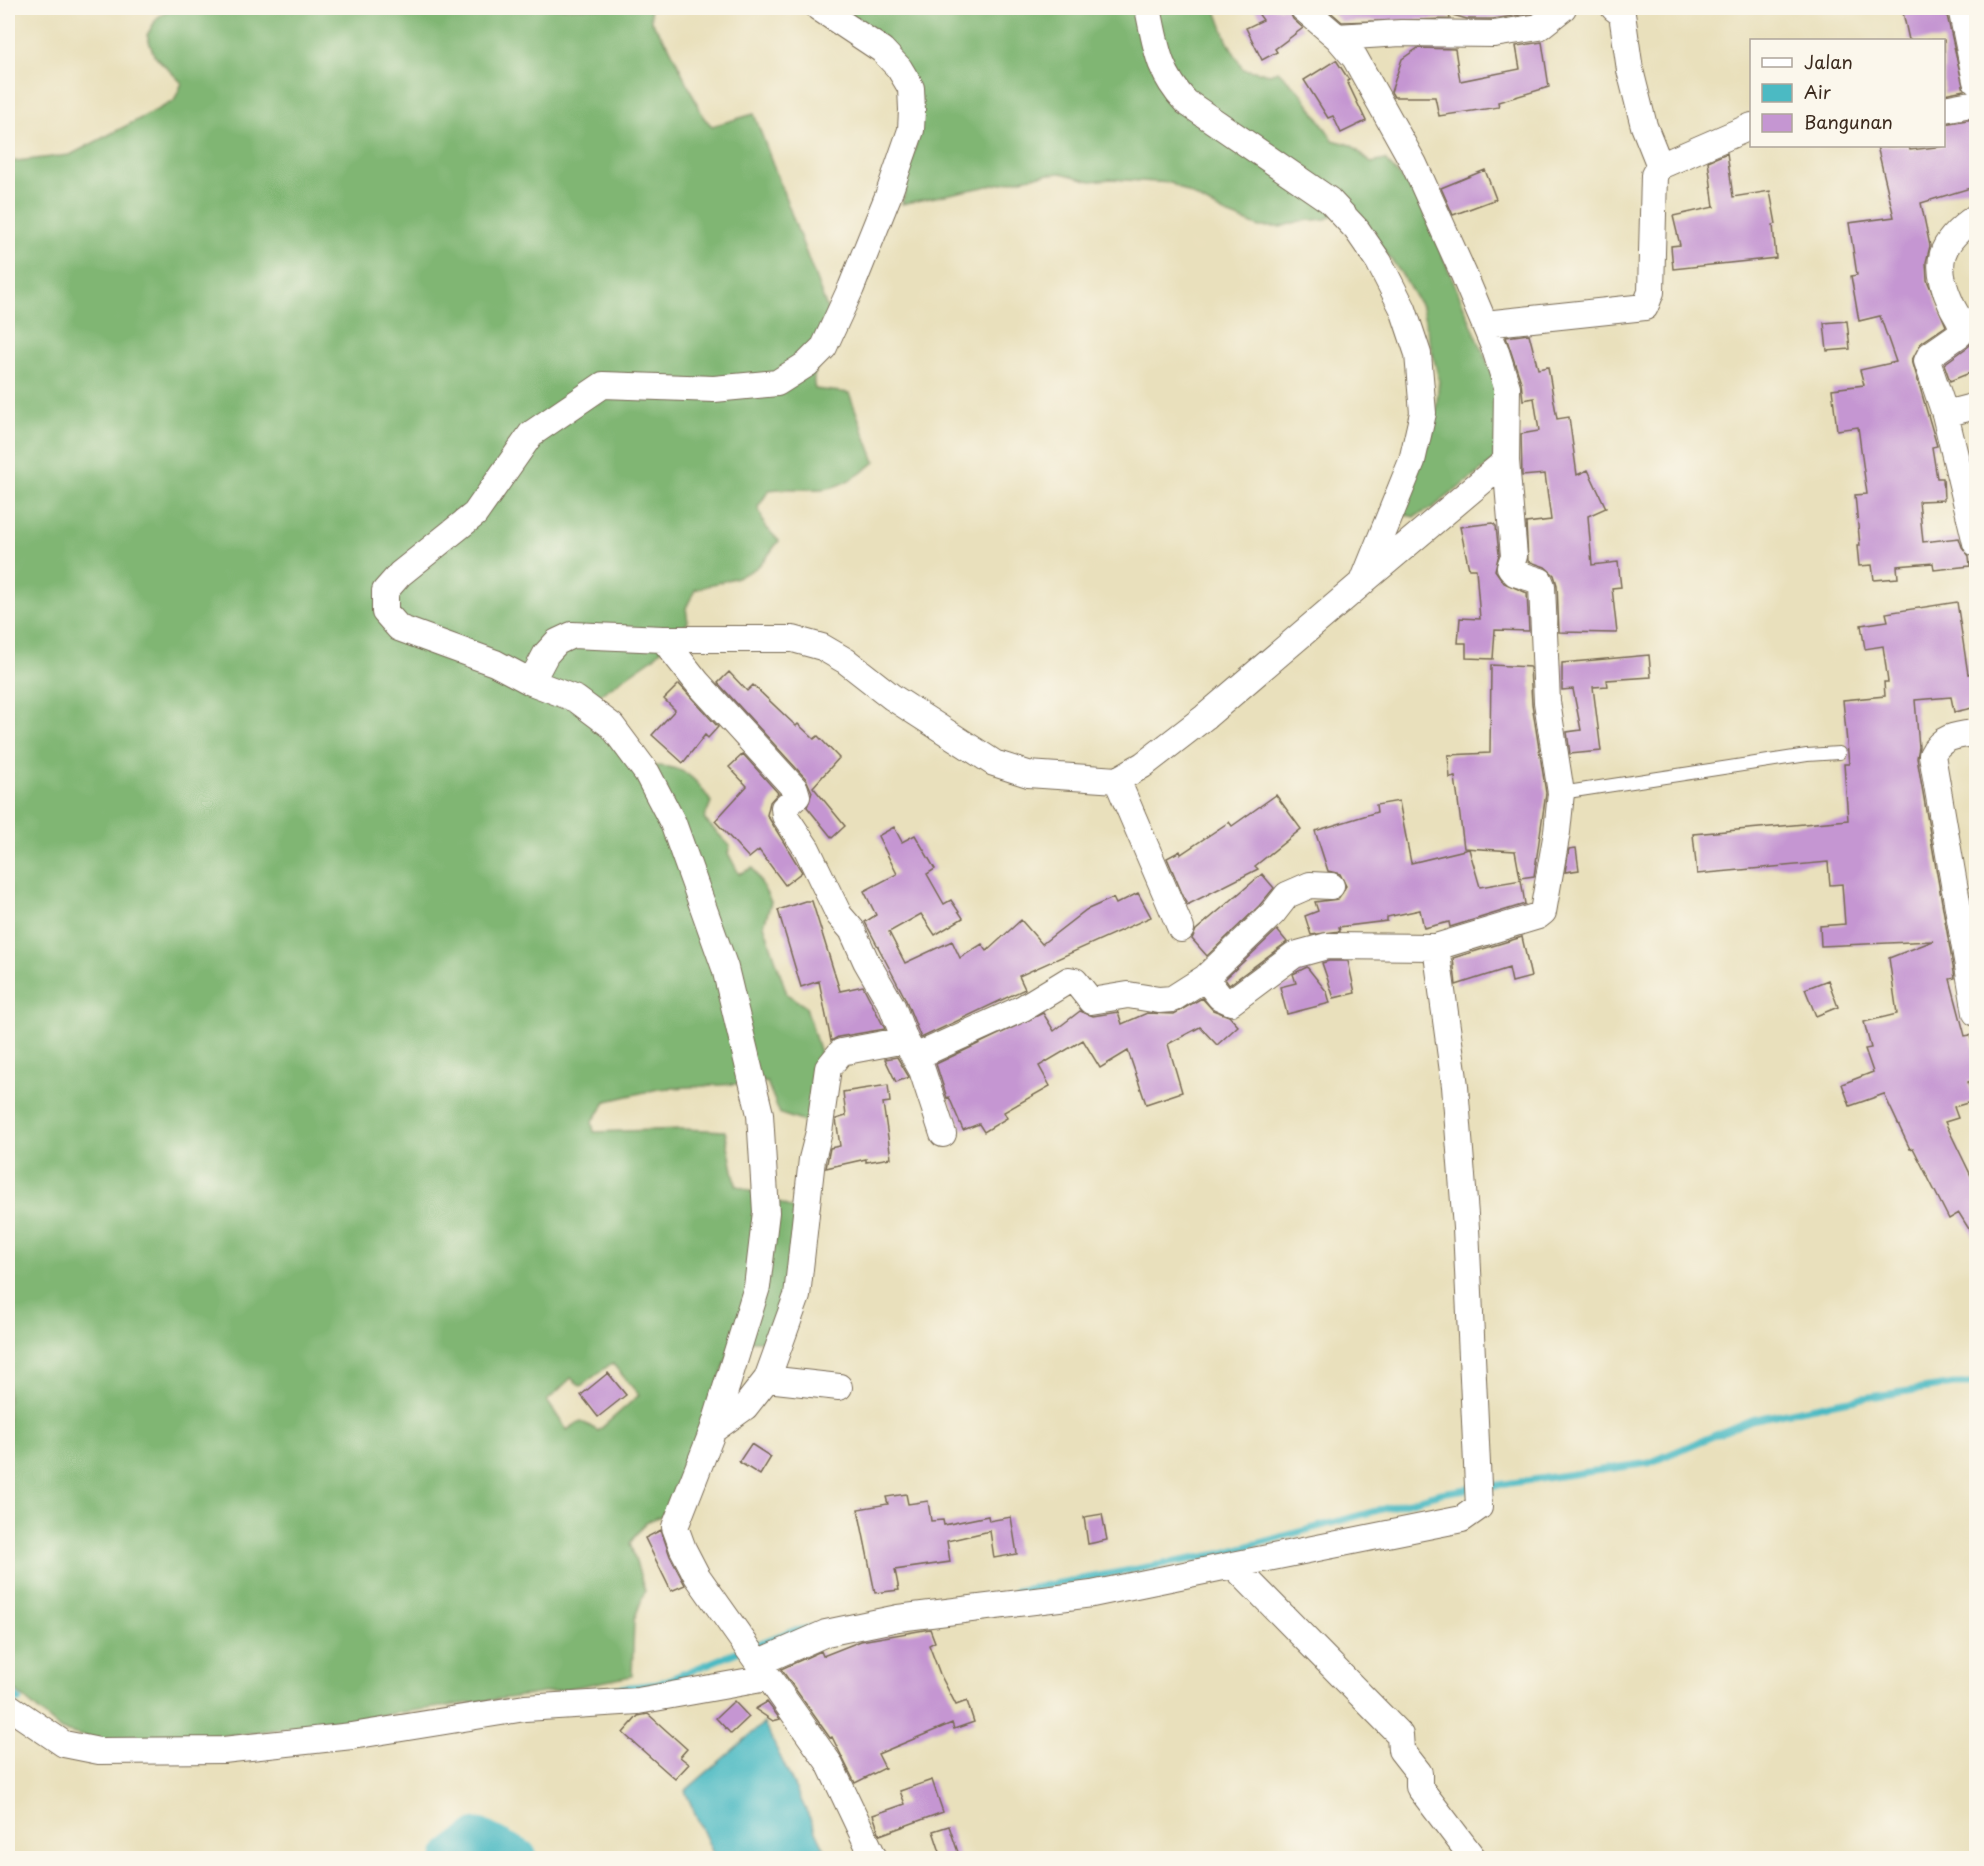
<svg xmlns="http://www.w3.org/2000/svg" width="1984" height="1866" viewBox="0 0 1984 1866" font-family="'Playpen Sans',sans-serif">
	<style>
		.forest { fill: #80b673; stroke: #5e7048; stroke-width: 1.5; fill-rule: evenodd }
		.water { fill: #4bbac3; stroke: #437270; stroke-width: 1.5 }
		.lines { fill: none; stroke-linecap: round; stroke-linejoin: round }
		.stream { stroke: #4bbac3; stroke-width: 7 }
		.river { stroke: #4bbac3; stroke-width: 39 }
		.building { fill: #c596d2 }
		.lane-casing { stroke: #786a55; stroke-width: 14 }
		.street-casing { stroke: #786a55; stroke-width: 28 }
		.lane { stroke: #fff; stroke-width: 12 }
		.street { stroke: #fff; stroke-width: 26 }
	</style>
	<rect width="100%" height="100%" fill="#fbf7ec"/>
	<filter id="ink" filterUnits="userSpaceOnUse"><feTurbulence type="fractalNoise" baseFrequency=".0167" numOctaves="2"/><feDisplacementMap in="SourceGraphic" scale="12" xChannelSelector="R" yChannelSelector="G"/><feConvolveMatrix kernelMatrix="1 2 1 2 8 2 1 2 1" color-interpolation-filters="sRGB"/></filter>
	<filter id="wash" filterUnits="userSpaceOnUse"><feTurbulence type="fractalNoise" baseFrequency=".008" numOctaves="4" result="noise"/><feDisplacementMap in="SourceGraphic" scale="24" xChannelSelector="R" yChannelSelector="G"/><feGaussianBlur stdDeviation="1.35" result="paint"/><feColorMatrix in="noise" values="0 0 0 0 0 0 0 0 0 0 0 0 0 0 0 0 0 1.4 0 .05"/><feComposite in="paint" operator="in"/></filter>
	<g filter="url(#wash)">
		<rect width="100%" height="100%" fill="#e9e0bc"/>
		<path class="forest" d="M171 8H650L651 21 670 48 704 118 712 126 754 114 838 338C826 353 809 369 815 389L849 393 875 462C861 474 840 488 821 489 803 490 787 487 769 490L758 507 765 526 779 541C772 549 766 560 757 567 743 578 713 583 695 590L686 608 688 622 653 658 578 710 635 766C676 765 688 766 711 802L704 819 730 846 728 853 739 874 753 868 771 902 764 925 787 994 806 1007 820 1053 810 1110 805 1122 780 1114 767 1082 658 1089 607 1101 592 1122 594 1132 684 1129 725 1131 736 1185 799 1211 792 1297 774 1342 734 1340 671 1512 646 1522 630 1543 645 1591 634 1620 632 1676 551 1692 236 1735 102 1741 61 1730 8 1684V162L70 155 174 101 182 83 154 55 147 35 157 18ZM612 1363 639 1395 598 1431 581 1421 567 1430 547 1401 571 1378 581 1386Z
			M833 8H1215L1227 40 1243 69 1269 74 1278 71 1303 95 1333 140 1351 145 1371 163 1385 160 1417 195 1502 397 1495 460 1432 508 1414 517 1399 513 1435 424 1439 380 1422 308 1401 273 1369 230 1347 207 1326 219 1300 221 1281 227H1260L1224 213 1171 183 1111 179 1091 181 1061 173 1041 175 902 204 918 134 920 98Z"/>
		<path class="water" d="M764 1723 829 1858H715L685 1791Z"/>
		<g class="lines">
			<path class="stream" d="M1484 1487 1649 1463 1751 1420 1844 1401 1954 1384H1976
				M1016 1591 1219 1554 1441 1493 1473 1488
				M753 1646 789 1632 810 1628
				M8 1690 19 1700
				M589 1692 658 1684 742 1650"/>
			<path class="river" d="M452 1858 478 1838 518 1858"/>
		</g>
		<g id="blocks">
			<path class="building" d="M1254 8H1288L1293 19 1303 28 1275 49 1277 52 1262 60 1246 28 1263 20Z
				M1326 8H1448V11L1449 8H1539L1533 13 1493 19H1467L1449 14 1450 19 1342 22Z
				M1902 8H1930L1931 14 1946 11 1964 90 1944 94V40H1909Z
				M1542 42 1549 87 1498 102 1499 107 1439 116 1435 97H1394L1391 92 1402 59 1418 48 1455 49 1460 81 1520 69 1516 46Z
				M1336 60 1349 80 1347 81 1366 121 1341 133 1333 116 1328 118 1304 80Z
				M1973 119 1977 140V186L1921 203 1930 246 1926 262 1927 280 1946 326 1921 343 1912 360 1937 446 1932 447 1937 478H1943L1944 500 1919 501 1923 542 1959 538 1962 547 1969 556 1970 566 1934 570 1933 563 1897 566 1898 578 1874 580 1872 565 1859 566 1857 546H1860L1855 495 1867 494 1858 427 1837 430 1832 389 1864 385 1860 370 1896 362 1880 316 1859 321 1851 276 1857 275 1849 223 1894 217 1877 146H1909L1910 150 1944 146V124Z
				M1727 153 1733 197 1770 191 1776 224 1773 225 1776 258 1673 269 1671 246 1680 245 1673 216 1714 207 1708 161Z
				M1485 170 1496 199 1453 215 1441 188Z
				M1847 321 1850 349 1827 351 1824 323Z
				M1529 334 1538 369 1548 367 1557 419 1569 417 1577 475 1588 470 1606 508 1588 516 1592 565 1618 562 1621 587 1612 588 1617 633 1559 632 1557 585 1554 575 1545 567 1528 561 1526 523 1551 520 1545 474 1522 476 1521 434 1539 431 1534 398 1523 400 1521 382 1506 337Z
				M1977 336V370L1950 381 1944 364 1969 346Z
				M1493 523 1496 526 1499 554 1495 570 1504 583 1527 593 1529 631 1495 630 1493 659 1466 658V643H1458L1460 618 1480 619 1476 569H1469L1460 527Z
				M1957 602 1968 674 1977 672V707L1954 712 1951 697 1915 700 1919 747 1917 758 1955 978 1950 979 1965 1036 1970 1035 1977 1057V1079L1968 1082 1974 1101 1954 1107 1958 1118 1945 1122 1977 1188V1242L1959 1213 1949 1219 1913 1148 1910 1149 1884 1094 1850 1106 1842 1084 1873 1072 1865 1049 1871 1048 1864 1022 1897 1014 1889 958 1933 941 1821 946 1820 926 1845 924 1842 884 1830 885 1828 862 1697 874 1693 834 1848 820 1844 764H1849L1843 700 1885 696 1884 682H1888L1883 646 1865 649 1861 625 1888 621 1886 613Z
				M1649 655 1651 677 1607 680 1608 686 1593 687 1601 751 1570 754 1567 732 1581 730 1573 689 1562 690V663Z
				M1491 665 1530 667 1532 704 1546 793 1534 876 1520 878 1515 851 1464 848 1455 777 1450 778 1448 755 1490 753Z
				M729 672 747 691 753 685 796 726 798 724 814 739 818 736 839 758 813 787 845 826 832 838 807 807 812 792 806 779 718 683Z
				M679 684 718 727 708 738 705 735 683 763 652 735 675 710 664 699Z
				M743 754 778 793 770 802 767 815 802 872 785 885 759 850 749 858 715 821 747 786 729 767Z
				M1276 795 1301 829 1255 866 1258 869 1187 905 1167 858 1180 851 1181 854 1229 822 1232 826Z
				M1399 801 1411 863 1469 849 1480 887 1521 880 1525 904 1450 927 1449 922 1424 928 1420 910 1387 917V921L1339 927 1340 931 1311 935 1305 916 1318 911 1315 902 1338 899 1346 886 1340 874 1328 871 1315 831 1377 812 1376 805Z
				M894 827 902 842 915 835 935 869 927 874 944 904 951 900 963 918 935 935 921 914 889 932 905 963 952 941 960 958 982 944 987 951 1021 920 1042 944 1086 910 1113 898 1116 904 1138 893 1151 917 1019 976 1025 989 921 1038 905 998 865 922 876 915 864 891 897 874 878 836Z
				M1576 848 1579 870 1565 872 1569 849Z
				M1262 874 1274 888 1259 906 1207 956 1192 939 1196 930Z
				M805 901H812L840 991 863 986 885 1029 838 1037 831 1041 819 981 801 987 778 910Z
				M1277 930 1287 942 1229 985 1225 979Z
				M1522 937 1531 977 1512 982 1509 968 1456 985 1453 958Z
				M1329 961H1348L1355 993 1334 998 1322 963Z
				M1307 967 1327 992 1330 1003 1287 1014 1280 987 1296 983 1293 974Z
				M1828 980 1838 1007 1816 1016 1805 989Z
				M1202 998 1213 1010 1229 1016 1238 1026 1217 1045 1200 1027 1168 1044 1182 1092 1146 1104 1128 1051 1100 1068 1083 1040 1039 1066 1050 1086 1004 1112 1007 1118 984 1132 979 1124 963 1130 949 1097 947 1098 936 1064 1043 1013 1054 1031 1080 1011 1093 1016 1118 1012 1122 1024 1147 1013 1174 1014Z
				M897 1057 909 1077 896 1082 885 1059Z
				M888 1085 890 1102 883 1103 891 1158 866 1162V1159L826 1168 830 1148 840 1146 836 1119 846 1116 843 1092Z
				M608 1373 626 1395 598 1417 581 1395Z
				M751 1444 771 1457 760 1475 739 1462Z
				M906 1494 908 1504 928 1501 931 1521 943 1520 944 1525 988 1516 989 1521 1011 1517 1017 1554 994 1558 990 1531 947 1541 950 1562 895 1570 899 1590 875 1593 858 1509 888 1504 886 1497Z
				M1102 1514 1107 1540 1088 1544 1084 1517Z
				M661 1530 670 1556 685 1585 671 1591 645 1538Z
				M930 1629 935 1642 929 1645 940 1674 956 1705 967 1701 974 1722 954 1729 952 1723 878 1754 885 1768 855 1783 832 1737 830 1738 781 1669 821 1651 823 1656 861 1641Z
				M734 1701 749 1717 731 1734 716 1718Z
				M767 1702 780 1719 773 1721 755 1709Z
				M648 1714 687 1749 680 1757 689 1764 675 1779 623 1733 638 1716Z
				M932 1780 943 1812 880 1835 873 1815 905 1804 900 1791Z
				M949 1826 960 1858H942L933 1831Z"/>
		</g>
	</g>
	<g filter="url(#ink)">
		<use href="#blocks" fill-opacity="0" stroke="#786a55" stroke-width="1.5"/>
		<g class="lines">
			<g class="lane-casing">
				<path id="lane" d="M1561 793 1807 755 1839 753"/>
			</g>
			<g class="street-casing">
				<path id="street" d="M819 8 882 50 899 68 911 88 912 110 911 130 888 196 851 288 824 347 807 364 777 383 714 389 603 385 531 434 475 514 400 574 385 591V612L399 628 495 663 531 682 576 699 612 726 647 773 673 823 725 968 760 1114 766 1212 757 1287 713 1430 675 1527 683 1549 697 1576 829 1763 874 1858
					M1303 8 1337 37 1355 58 1414 164 1464 275 1495 349 1507 387 1506 461 1366 579
					M1614 8 1622 14 1630 70 1644 126 1660 166
					M1961 8 1976 81
					M1337 37 1401 33 1494 34 1539 27 1563 8
					M1944 109 1976 103
					M1976 217C1940 242 1932 262 1951 304 1956 316 1964 321 1960 334L1930 355 1927 361 1945 414 1976 543
					M1485 324 1645 307 1651 292 1654 175 1660 166 1752 126
					M1945 414 1976 406
					M663 639 697 682 795 789 797 796 784 808 785 816 807 849 839 915 852 930 866 961 892 1006 905 1040 922 1070 943 1134
					M531 682 546 654 557 642 572 635 663 639H793L822 647 846 661 892 697 994 763 1028 774 1117 780 1143 765 1205 717 1363 582 1412 461 1423 413 1418 354 1403 309 1379 262 1357 230 1329 200 1186 102C1158 72 1156 46 1148 8
					M1976 733C1957 735 1941 736 1932 755L1976 1013
					M1117 780 1181 929
					M1205 978 1273 913 1287 895 1310 885 1331 886
					M915 1057 1023 1008 1069 980 1075 981 1091 1001 1128 995 1159 1000 1172 999 1205 978 1220 997 1231 1002 1294 955 1327 946 1436 947
					M767 1379 839 1387
					M713 1430 745 1407 767 1379 797 1296 812 1159 819 1132 828 1068 841 1052 905 1040
					M760 1662 826 1633 898 1618 1092 1594 1233 1565
					M8 1706 64 1744 99 1751 223 1750 352 1736 525 1708 638 1701 767 1678
					M1473 1858 1419 1787V1773L1401 1750 1400 1735 1233 1565 1462 1519 1479 1507 1466 1228 1455 1086 1436 947 1538 916 1543 912 1557 832 1561 793 1547 702 1542 586 1540 581 1515 573 1510 567 1514 556 1506 461"/>
			</g>
			<use href="#lane" class="lane"/>
			<use href="#street" class="street"/>
		</g>
	</g>
	<rect width="1984" height="1866" fill="none" stroke="#fbf7ec" stroke-width="30"/>
	<rect x="1750" y="39" width="195" height="108" fill="#fbf7ec" stroke="#aea59a" stroke-width="1.5"/>
	<rect x="1762" y="58" width="30" height="9" fill="#ffffff" stroke="#aea59a" stroke-width="1.5"/>
	<text x="1804" y="69" font-size="18" fill="#3b2a1e">Jalan</text>
	<rect x="1762" y="84" width="30" height="18" fill="#4bbac3" stroke="#aea59a" stroke-width="1.5"/>
	<text x="1804" y="99" font-size="18" fill="#3b2a1e">Air</text>
	<rect x="1762" y="114" width="30" height="18" fill="#c596d2" stroke="#aea59a" stroke-width="1.5"/>
	<text x="1804" y="129" font-size="18" fill="#3b2a1e">Bangunan</text>
</svg>
